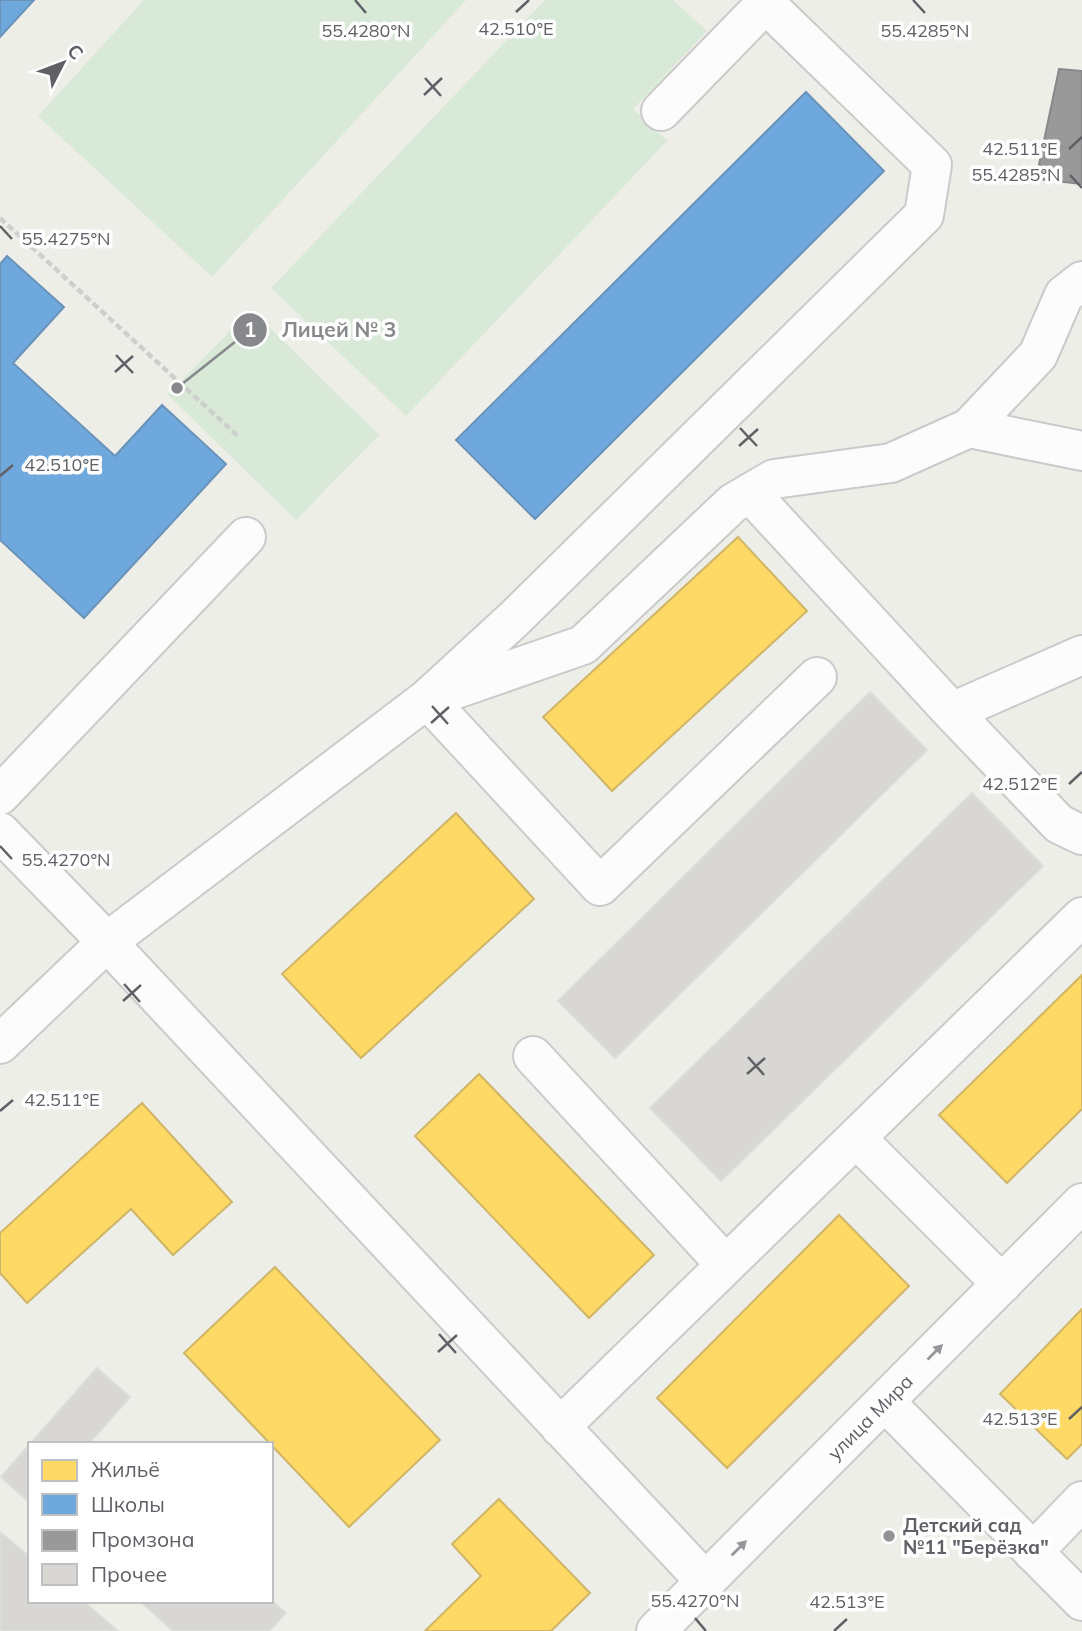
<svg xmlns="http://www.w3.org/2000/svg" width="1082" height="1631" viewBox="0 0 1082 1631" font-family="Mulish,sans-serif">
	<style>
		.green { fill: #d8e9d8 }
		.homes { fill: #ffd966; stroke: #cfb566; stroke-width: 2 }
		.schools { fill: #6fa8dc; stroke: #6a93b9; stroke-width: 2 }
		.industry { fill: #999; stroke: #88888a; stroke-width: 2 }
		.building { fill: #d8d7d4; stroke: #ddddd8; stroke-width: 2 }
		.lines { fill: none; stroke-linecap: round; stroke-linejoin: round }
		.minor-casing { stroke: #cacaca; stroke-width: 42 }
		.path { stroke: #ccd0cd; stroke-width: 4.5; stroke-dasharray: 7 3.5; stroke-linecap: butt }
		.minor { stroke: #fcfcfc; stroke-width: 38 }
		.oneway { fill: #96979a }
		.ticks { fill: none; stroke: #5f6166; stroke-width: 2.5 }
		.poi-dot { fill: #919294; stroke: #fff; stroke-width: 2.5 }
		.labels { text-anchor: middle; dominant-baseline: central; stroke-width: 7; stroke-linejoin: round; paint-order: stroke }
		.street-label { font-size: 19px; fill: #5f6166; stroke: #fff }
		.poi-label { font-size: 19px; font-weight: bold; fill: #5f6166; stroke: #fff; text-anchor: start }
		.ticks-label { font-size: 18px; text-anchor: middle; fill: #5f6166; stroke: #fff; stroke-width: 7; stroke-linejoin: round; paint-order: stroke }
		.leader { fill: none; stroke: #87888b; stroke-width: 2.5 }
		.callout-dot { fill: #87888b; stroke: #fff; stroke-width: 2.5 }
		.mark-label { font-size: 21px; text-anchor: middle; font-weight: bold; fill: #fff }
		.callout-label { font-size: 21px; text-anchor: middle; font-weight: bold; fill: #87888b; stroke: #fff; stroke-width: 7; stroke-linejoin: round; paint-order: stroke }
	</style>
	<rect width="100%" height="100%" fill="#eeeee9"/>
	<path class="green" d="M144 0H466L212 277 38 116Z
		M545 0H673L707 31 633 109 667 141 406 416 271 288Z
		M251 309 379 435 296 520 168 395Z"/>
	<path class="homes" d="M738 537 807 611 612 791 543 717Z
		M456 813 534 899 361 1058 282 974Z
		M1082 975V1109L1007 1183 939 1115Z
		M479 1074 654 1255 589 1318 415 1136Z
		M142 1103 232 1202 173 1255 131 1209 27 1303 0 1273V1233Z
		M839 1215 909 1286 727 1468 657 1398Z
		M275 1267 440 1440 349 1527 184 1353Z
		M1082 1309V1444L1067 1459 1000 1394Z
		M499 1499 590 1593 551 1631H425L481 1576 452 1544Z"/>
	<path class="schools" d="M0 0H34L0 37Z
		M806 92 884 171 535 519 456 440Z
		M7 256 64 307 13 363 115 456 162 405 226 464 84 618 0 540V264Z"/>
	<path class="industry" d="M1059 69 1082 71V184L1036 179Z"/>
	<path class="building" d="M870 692 927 750 615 1058 558 1001Z
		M972 793 1043 866 721 1181 650 1108Z
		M97 1368 130 1397 92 1440 97 1444H30Z
		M30 1444V1503L1 1477Z
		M0 1532 30 1557V1601H83L118 1631H0Z
		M271 1600 286 1613 269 1631H173L140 1601Z"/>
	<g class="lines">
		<g class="minor-casing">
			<path id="minor" d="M661 111 769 0
				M969 428 1082 451
				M750 493 952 712 1059 824 1082 835
				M817 677 600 886 427 699 583 645 733 503 774 479 891 463 969 428 1038 355 1064 295 1082 281
				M952 712 1082 655
				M0 795 246 537
				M0 832 107 942 705 1581
				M0 1044 107 942 427 699 514 619 924 215 932 165 766 4
				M533 1056 726 1265
				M856 1138 1002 1284
				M885 1402 1082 1601
				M560 1427 1082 917
				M1033 1552 1082 1501
				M656 1631 1082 1203"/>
		</g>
		<path class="path" d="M0 218 239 437"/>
		<use href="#minor" class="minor"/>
	</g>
	<defs><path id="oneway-solid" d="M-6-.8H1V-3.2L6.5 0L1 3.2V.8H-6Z" transform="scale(1.75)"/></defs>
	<g class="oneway">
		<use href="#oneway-solid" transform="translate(935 1352) rotate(-45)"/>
		<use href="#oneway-solid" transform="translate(739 1548) rotate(-45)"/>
	</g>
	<path class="ticks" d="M355 0 366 13M913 0 925 13M516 12 529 0M425 78 441 96M424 95 442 78M1069 149 1082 137M1070 175 1082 188M0 226 12 239M116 355 133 373M115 372 133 356M740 428 757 446M739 446 758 429M0 476 13 465M432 706 448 724M431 723 449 707M1069 784 1082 772M0 846 12 859M124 984 140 1002M123 1001 141 985M748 1057 764 1075M747 1074 765 1058M0 1111 13 1100M439 1334 456 1353M438 1352 457 1335M1069 1419 1082 1407M695 1618 706 1631M834 1631 847 1619"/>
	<circle class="poi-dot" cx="889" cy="1536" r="7"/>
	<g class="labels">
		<g class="street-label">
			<text transform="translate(870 1417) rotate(-45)">улица Мира</text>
		</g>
		<g class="poi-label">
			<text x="903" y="1525">Детский сад<tspan x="903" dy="22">№11 "Берёзка"</tspan></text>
		</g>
	</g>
	<g class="ticks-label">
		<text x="516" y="35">42.510°E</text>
		<text x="366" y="37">55.4280°N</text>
		<text x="925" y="37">55.4285°N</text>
		<text x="1020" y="155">42.511°E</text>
		<text x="1016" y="181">55.4285°N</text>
		<text x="66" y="245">55.4275°N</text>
		<text x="62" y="471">42.510°E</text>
		<text x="1020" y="790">42.512°E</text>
		<text x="66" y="866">55.4270°N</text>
		<text x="62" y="1106">42.511°E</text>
		<text x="1020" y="1425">42.513°E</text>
		<text x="695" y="1607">55.4270°N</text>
		<text x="847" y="1608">42.513°E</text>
	</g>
	<path class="leader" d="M177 388L250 330"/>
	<g class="callout-dot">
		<circle cx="177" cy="388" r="7"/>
		<circle cx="250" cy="330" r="18"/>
	</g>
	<g class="mark-label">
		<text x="250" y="337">1</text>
	</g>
	<g class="callout-label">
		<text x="339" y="337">Лицей № 3</text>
	</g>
	<rect x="28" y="1442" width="245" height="161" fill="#ffffff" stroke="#bfc0c2" stroke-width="2"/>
	<rect x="42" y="1460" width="35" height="21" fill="#ffd966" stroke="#bfc0c2" stroke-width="2"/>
	<text x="91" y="1477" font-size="21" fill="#5f6166">Жильё</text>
	<rect x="42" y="1494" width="35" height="21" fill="#6fa8dc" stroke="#bfc0c2" stroke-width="2"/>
	<text x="91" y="1512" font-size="21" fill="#5f6166">Школы</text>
	<rect x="42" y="1530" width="35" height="21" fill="#999999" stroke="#bfc0c2" stroke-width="2"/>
	<text x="91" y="1547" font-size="21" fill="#5f6166">Промзона</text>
	<rect x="42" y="1564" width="35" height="21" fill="#d8d7d4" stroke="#bfc0c2" stroke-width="2"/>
	<text x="91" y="1582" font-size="21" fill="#5f6166">Прочее</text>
	<g transform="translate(63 63) rotate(48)" stroke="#ffffff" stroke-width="5" paint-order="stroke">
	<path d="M0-5L12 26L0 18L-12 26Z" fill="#5f6166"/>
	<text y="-10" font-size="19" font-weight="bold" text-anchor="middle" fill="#5f6166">С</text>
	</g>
</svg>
